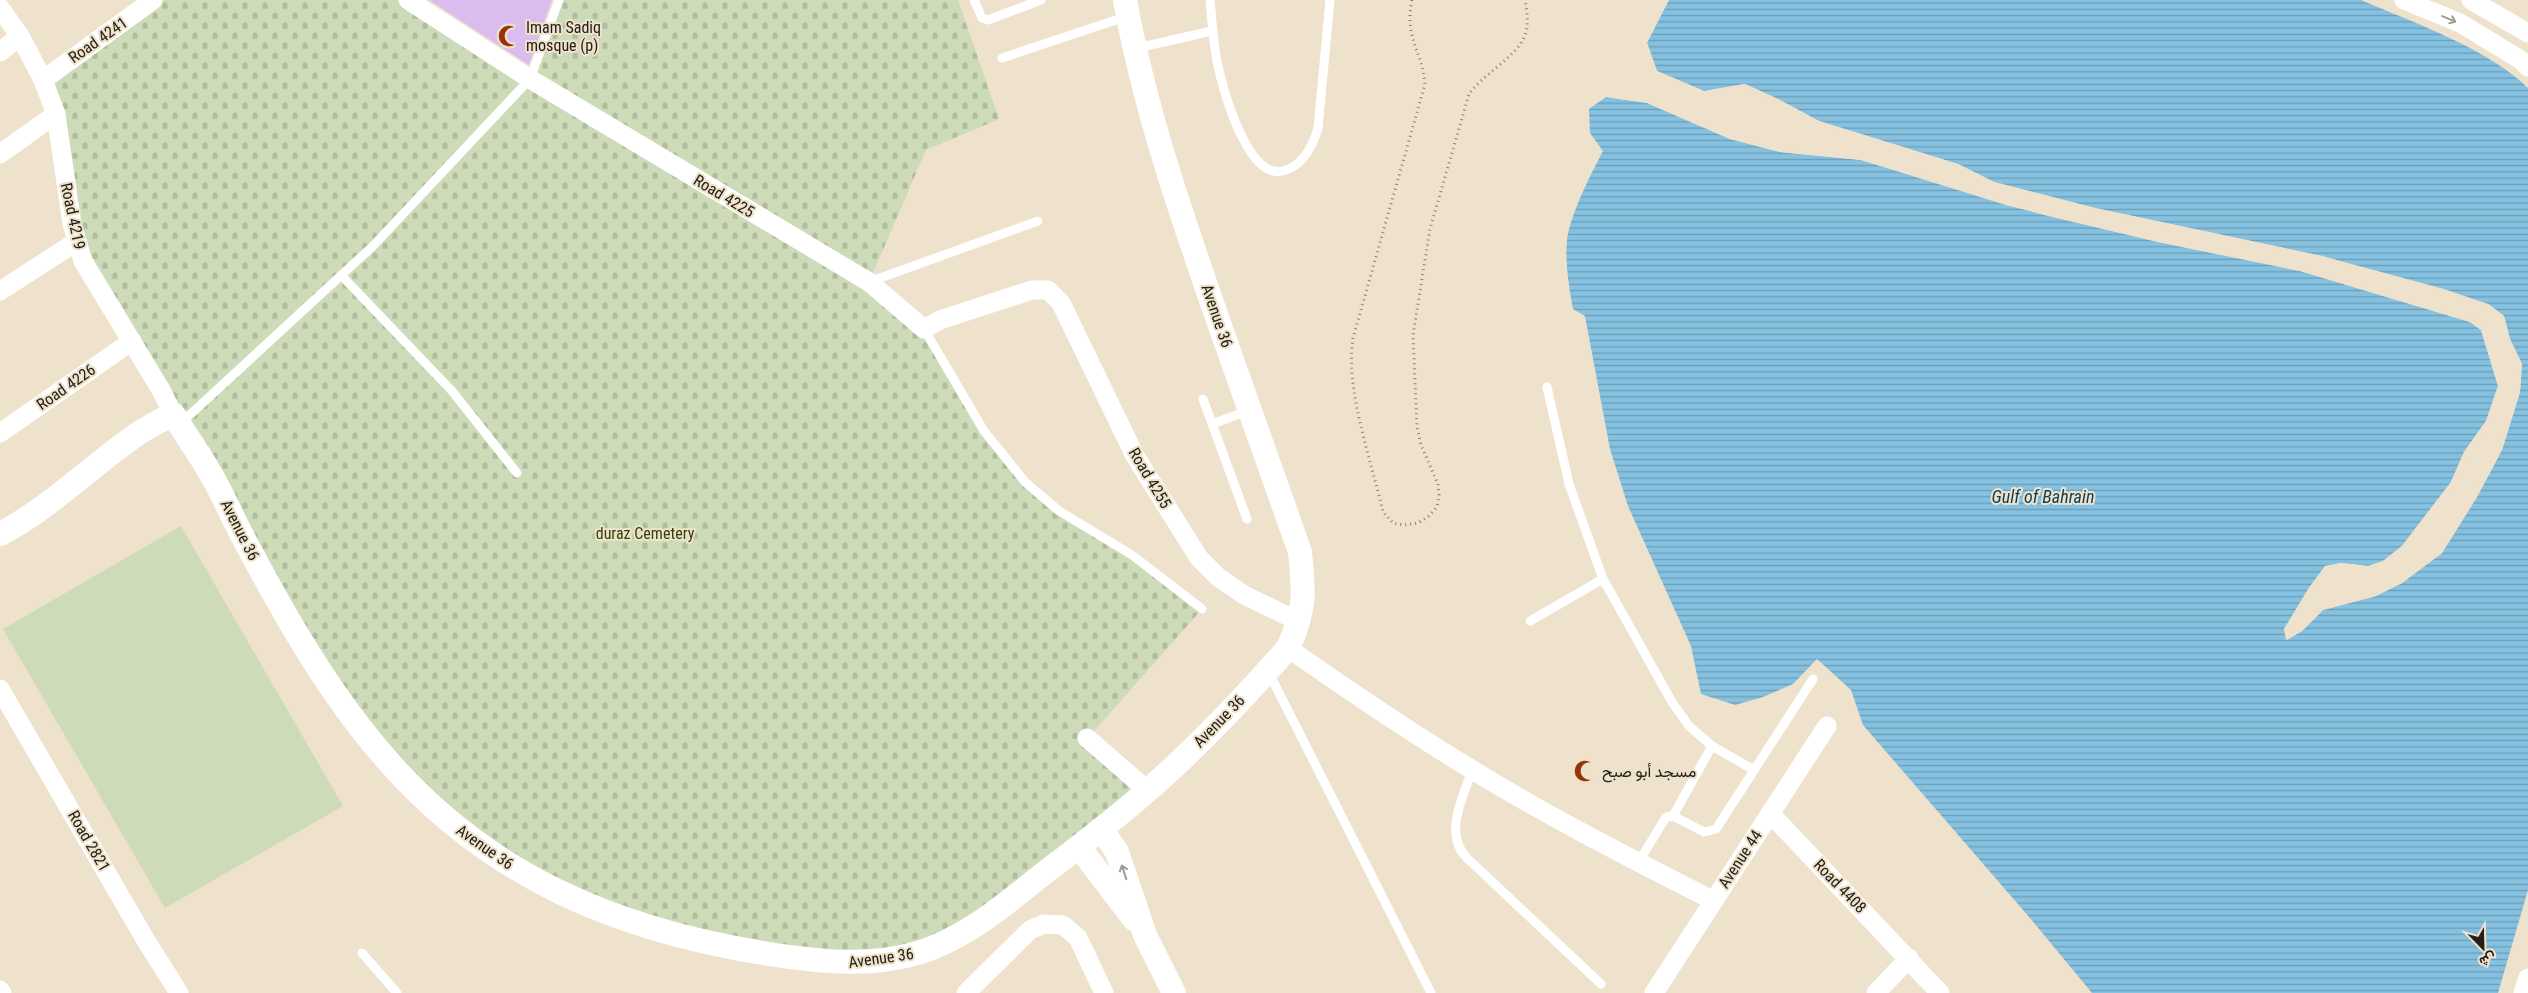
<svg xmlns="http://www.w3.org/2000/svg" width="2528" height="993" viewBox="0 0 2528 993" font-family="'Roboto Condensed',Vazirmatn,sans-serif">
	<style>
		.grass { fill: #cddbb8 }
		.cemetery { fill: url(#cemetery-stones) }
		.water { fill: url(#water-rules) }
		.pier { fill: #eee2cc }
		.building { fill: #dabcee }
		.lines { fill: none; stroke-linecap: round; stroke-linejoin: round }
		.path { stroke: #898172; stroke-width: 3; stroke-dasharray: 1 4; stroke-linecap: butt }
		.service { stroke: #fff; stroke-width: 9 }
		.minor { stroke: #fff; stroke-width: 19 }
		.tertiary { stroke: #fff; stroke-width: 24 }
		.oneway { stroke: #9c9b97 }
		.labels { text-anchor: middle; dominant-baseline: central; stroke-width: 4; stroke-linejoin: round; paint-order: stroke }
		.poi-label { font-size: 16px; fill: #242018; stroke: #eee2cc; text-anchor: start }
		.street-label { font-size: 16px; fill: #242018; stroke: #eee2cc }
		.park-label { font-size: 16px; fill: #304205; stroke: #eee2cc }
		.water-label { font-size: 18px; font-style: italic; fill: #0c3f55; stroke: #eee2cc }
	</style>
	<defs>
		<pattern id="cemetery-stones" width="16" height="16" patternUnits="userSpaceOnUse" patternTransform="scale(1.25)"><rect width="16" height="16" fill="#cddbb8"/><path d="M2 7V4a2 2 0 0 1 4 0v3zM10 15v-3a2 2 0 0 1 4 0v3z" fill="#b0bc9d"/></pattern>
		<pattern id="water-rules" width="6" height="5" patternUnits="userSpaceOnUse" patternTransform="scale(1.25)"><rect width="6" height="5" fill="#85c1e0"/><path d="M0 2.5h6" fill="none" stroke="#6d9cb5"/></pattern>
	</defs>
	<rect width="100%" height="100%" fill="#eee2cc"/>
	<path class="grass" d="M181 526 343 806 165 908 3 629Z"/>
	<path class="cemetery" d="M148 0H408L530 79 559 0H958L999 119 926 150 869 282 924 329 964 397 1025 482 1202 609 1088 738 1147 790 1102 830 908 956 801 959 576 901 387 761 132 341 76 242 43 80Z"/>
	<path class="water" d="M1669 0H2361C2412 22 2489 49 2528 88V890L2498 993H2092L2030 918 1863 725 1851 690 1817 659 1793 684 1763 697 1735 705 1701 694 1691 646 1628 506 1610 449 1585 316 1573 309C1569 287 1565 264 1567 240 1570 215 1591 174 1603 151L1590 133 1589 109 1606 97 1647 103 1730 139 1780 152 1861 160 2009 206 2158 242 2300 271 2470 322 2481 330 2498 386 2486 421 2464 452 2451 482 2402 546 2383 561 2369 566 2341 563 2325 566 2284 629 2286 640 2302 631 2323 610 2376 596 2402 583 2442 553 2477 497 2502 450 2520 392 2522 364 2510 339 2504 316 2488 304 2444 289 2322 256 2095 208 1994 182 1958 164 1819 121 1778 99 1745 84 1704 91 1657 71 1647 43Z"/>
	<path class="pier" d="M1647 43 1657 71 1704 91 1745 84 1778 99 1819 121 1958 164 1994 182 2095 208 2322 256 2488 304 2504 316 2510 339 2522 364 2520 392 2502 450 2477 497 2442 553 2402 583 2376 596 2323 610 2302 631 2287 640 2284 629 2308 589 2325 566 2341 563 2368 566 2383 561 2402 546 2451 482 2464 452 2486 421 2498 386 2481 330 2470 322 2300 271 2158 242 2044 215 1861 160 1780 152 1730 139 1647 103 1606 97 1608 95 1648 101 1731 137 1780 149 1861 157 2045 212 2159 240 2301 268 2471 319 2483 328 2500 387 2489 423 2467 453 2453 483 2404 548 2384 563 2369 568 2342 566 2326 568 2294 615 2286 630 2288 636 2300 629 2322 608 2375 594 2401 581 2440 551 2475 496 2500 449 2518 391 2519 364 2507 340 2502 317 2487 306 2443 292 2321 258 2094 210 1994 184 1958 166 1818 124 1777 101 1744 87 1704 93 1656 72 1645 46Z"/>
	<path class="building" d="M429 0H552L529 65Z"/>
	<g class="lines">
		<path class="path" d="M1412 0C1404 38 1422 50 1425 84L1353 338C1345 390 1371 459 1383 512L1393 523 1404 525 1418 523 1429 516 1437 507 1439 495 1438 484 1421 445 1417 427 1413 335 1430 229 1469 94C1483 74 1517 57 1525 35 1529 24 1527 11 1525 0"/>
		<path class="service" d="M974 0 982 18 988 20 1041 0
			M1210 0C1212 20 1213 41 1217 61 1222 87 1247 180 1283 171 1303 166 1313 145 1318 128L1330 0
			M1137 48 1212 31
			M1002 58 1128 16
			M341 275 452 391 517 473
			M869 282 1038 221
			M924 329 984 431 1025 482 1059 511 1132 555 1202 609
			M1547 387 1569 484 1603 579 1672 702 1689 726 1712 746 1754 770
			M1203 399 1247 519
			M181 423 373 246 530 79 559 0
			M1212 424 1250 410
			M1530 621 1603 579
			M1269 673 1431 993
			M1472 770C1463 798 1443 834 1467 858L1601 984
			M1673 816 1712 746
			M1638 863 1666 817 1673 816 1704 832 1716 829 1813 679
			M362 953 397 993"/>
		<path class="minor" d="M408 0 530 79 869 282 924 329 940 320 1032 290H1048L1061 303 1135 456 1199 558 1218 577 1244 595 1300 622
			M2404 0 2460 23 2521 60 2528 67
			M2471 0 2528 33
			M0 8 20 36 43 80 56 114 72 224 83 261 161 390 173 414
			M0 52 20 36
			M43 80 153 0
			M0 154 56 114
			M0 291 76 242
			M0 433 132 341
			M1288 648C1348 690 1408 731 1471 769 1549 817 1632 859 1714 901
			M0 689 145 939 179 993
			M1087 738 1147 790
			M1770 813 1940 993
			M0 990 2 993
			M966 993 1030 930 1044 924 1063 925 1078 938 1104 993
			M1654 993 1827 726
			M1876 993 1909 958
			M2523 993 2528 978"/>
		<path class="tertiary" d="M0 534C50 508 90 467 136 435 147 427 160 421 173 414 184 433 198 451 209 471 222 492 231 515 243 537 283 613 330 696 388 761 489 876 615 929 763 953 820 962 877 969 932 948 974 931 1008 902 1043 874 1084 843 1126 811 1164 776 1208 736 1249 692 1288 648 1306 608 1304 594 1300 552 1273 476 1246 399 1219 323 1182 217 1145 111 1125 0
			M1102 830 1117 852 1145 935 1174 993
			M1079 847 1134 919"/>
	</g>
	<defs><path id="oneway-shaft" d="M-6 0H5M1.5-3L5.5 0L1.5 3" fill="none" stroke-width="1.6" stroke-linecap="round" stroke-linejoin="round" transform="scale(1.25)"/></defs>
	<g class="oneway">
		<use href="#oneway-shaft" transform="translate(2449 19) rotate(23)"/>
		<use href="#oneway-shaft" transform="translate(1124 872) rotate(-108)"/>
	</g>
	<defs>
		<g id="mosque-bare" transform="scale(1.725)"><path d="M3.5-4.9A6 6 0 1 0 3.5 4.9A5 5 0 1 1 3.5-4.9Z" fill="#983208" stroke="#eee2cc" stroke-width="2.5" paint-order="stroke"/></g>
	</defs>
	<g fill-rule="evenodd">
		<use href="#mosque-bare" x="509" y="36"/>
		<use href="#mosque-bare" x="1585" y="771"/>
	</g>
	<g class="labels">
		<g class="poi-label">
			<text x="526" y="27">Imam Sadiq<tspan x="526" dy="18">mosque (p)</tspan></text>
			<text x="1602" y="771">مسجد أبو صبح</text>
		</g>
		<g class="street-label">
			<text transform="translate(98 40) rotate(-35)">Road 4241</text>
			<text transform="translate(724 196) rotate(31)">Road 4225</text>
			<text transform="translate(73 216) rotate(78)">Road 4219</text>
			<text transform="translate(1217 316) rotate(71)">Avenue 36</text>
			<text transform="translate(66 387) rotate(-35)">Road 4226</text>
			<text transform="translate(1150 478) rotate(59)">Road 4255</text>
			<text transform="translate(240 530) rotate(63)">Avenue 36</text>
			<text transform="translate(1219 721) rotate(-46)">Avenue 36</text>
			<text transform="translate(89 841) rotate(60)">Road 2821</text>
			<text transform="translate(485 847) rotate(35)">Avenue 36</text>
			<text transform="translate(1740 859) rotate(-57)">Avenue 44</text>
			<text transform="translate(1840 886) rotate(46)">Road 4408</text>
			<text transform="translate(881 958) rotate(-8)">Avenue 36</text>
		</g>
		<g class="park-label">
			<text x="645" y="533">duraz Cemetery</text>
		</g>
		<g class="water-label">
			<text x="2043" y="496">Gulf of Bahrain</text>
		</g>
	</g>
	<g transform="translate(2483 948) rotate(157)" stroke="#eee2cc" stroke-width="4" paint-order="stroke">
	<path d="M0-4L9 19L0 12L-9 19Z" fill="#242018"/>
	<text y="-8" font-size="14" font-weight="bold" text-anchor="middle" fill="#242018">ش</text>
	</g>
</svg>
